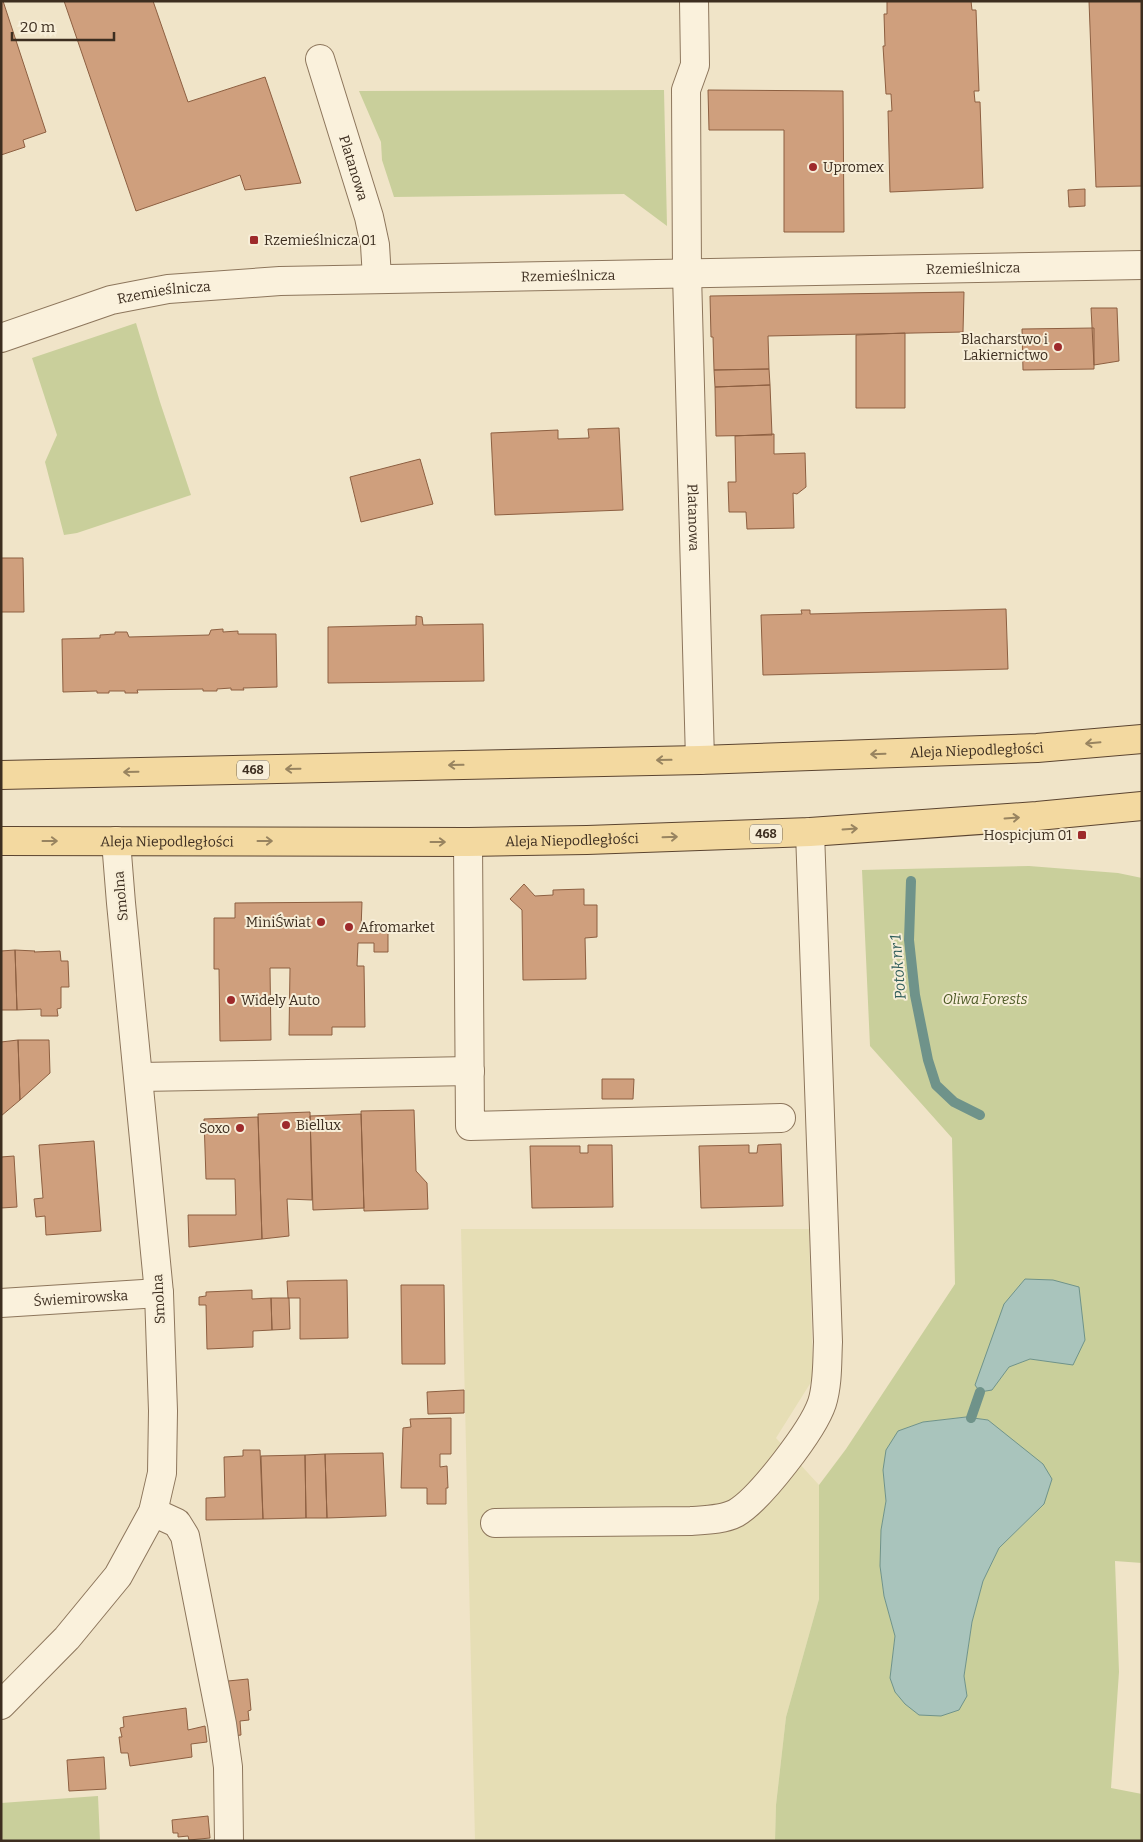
<svg xmlns="http://www.w3.org/2000/svg" width="1143" height="1842" viewBox="0 0 1143 1842" font-family="Bitter,serif">
	<style>
		.farmland { fill: #e6deb5 }
		.green { fill: #c9cf9b; fill-rule: evenodd }
		.water { fill: #a9c4bc; stroke: #6f938a }
		.lines { fill: none; stroke-linecap: round; stroke-linejoin: round }
		.stream { stroke: #6f938a; stroke-width: 10 }
		.building { fill: #cf9f7d; stroke: #8d5f41 }
		.minor-casing { stroke: #8d765c; stroke-width: 30 }
		.major-casing { stroke: #5b4430; stroke-width: 30 }
		.minor { stroke: #faf1dc; stroke-width: 28 }
		.major { stroke: #f3d9a0; stroke-width: 28 }
		.oneway { stroke: #988460 }
		.poi-dot { fill: #9e2a2b; stroke: #f7eed8; stroke-width: 2 }
		.labels { text-anchor: middle; dominant-baseline: central; stroke-width: 4; stroke-linejoin: round; paint-order: stroke }
		.shield { fill: #f7eed8; stroke: #756857; stroke-width: 1 }
		.shield-label { font-size: 12px; font-weight: bold; fill: #3d2e20 }
		.street-label { font-size: 14px; fill: #3d2e20; stroke: #f7eed8 }
		.poi-label { font-size: 14px; fill: #3d2e20; stroke: #f7eed8; text-anchor: start }
		.park-label { font-size: 14px; font-style: italic; fill: #4d5a26; stroke: #f7eed8 }
		.water-label { font-size: 15px; font-style: italic; fill: #2f5d5a; stroke: #f7eed8 }
	</style>
	<rect width="100%" height="100%" fill="#f0e4c8"/>
	<path class="farmland" d="M461 1229H809L813 1379 776 1438 819 1485V1599L786 1717 776 1805 775 1841H475Z"/>
	<path class="green" d="M664 90 667 226 624 194 394 197 382 160 381 142 359 91Z
		M136 323 160 402 191 495 77 533 64 535 45 462 57 435 32 358Z
		M1029 866 1118 873 1142 878V1563L1115 1561 1119 1672 1111 1788 1142 1794V1841H775L776 1805 786 1717 819 1599V1485L846 1449 955 1284 952 1138 870 1046 862 870ZM1079 1287 1073 1364 1030 1359 1009 1366ZM966 1417 988 1420 1044 1504 999 1548 983 1581 972 1622 964 1676 967 1696 890 1678 895 1636 884 1596 880 1566 881 1530 886 1501 883 1470 898 1431 923 1422Z
		M98 1796 100 1841H1V1803Z"/>
	<path class="water" d="M1025 1279 1053 1280 1079 1287 1085 1340 1073 1365 1030 1359 1009 1367 992 1390 980 1392 975 1385 1004 1304Z
		M966 1417 988 1420 1043 1464 1052 1479 1044 1504 999 1548 983 1581 972 1622 964 1676 967 1696 959 1710 941 1716 919 1715 905 1704 895 1692 890 1678 895 1636 884 1596 880 1566 881 1530 886 1501 883 1470 886 1450 898 1431 923 1422Z"/>
	<g class="lines">
		<path class="stream" d="M911 881 909 940 915 995 928 1060 936 1085 954 1102 980 1115
			M971 1418 980 1392"/>
	</g>
	<path class="building" d="M1 1H3L46 132 23 140 25 147 1 155Z
		M64 1H153L188 102 265 77 301 183 245 190 240 175 136 211Z
		M887 1H971L972 10H976L979 91H974L975 102H980L983 188 890 192 888 111H892L891 94H886L883 46H885L884 14H887Z
		M1089 1H1142V186L1096 187Z
		M708 90 843 91 844 232H784V130H709Z
		M1085 189V206L1069 207 1068 190Z
		M964 292 963 332 768 336 769 369 714 370 713 337H711L710 296Z
		M1091 308H1117L1119 361 1094 365Z
		M1094 328V369L1023 370 1022 329Z
		M905 333V408H856V335Z
		M769 369 770 385 715 387 714 370Z
		M770 385 772 435 716 436 715 387Z
		M619 428 623 510 495 515 491 433 558 430V439L589 438 588 429Z
		M774 434V454L805 453 806 487 797 494 793 493 794 528 747 529 746 512H729L728 482H736L735 436Z
		M420 459 433 504 361 522 350 477Z
		M1 558H23L24 612H1Z
		M1006 609 1008 669 763 675 761 615 802 614 801 610H810V614Z
		M416 616 422 617 423 625 483 624 484 681 328 683V627L416 625Z
		M223 629V632L238 631V634H276L277 687 243 688 244 690H231V688L217 689V691H203V689L137 690 138 693H125V691H109V693H97V691L63 692 62 639 100 638V635L115 634V632H127L129 637 209 635 211 630Z
		M524 884 535 896 553 895V890L584 889V905H597V937L585 938 586 979 523 980 522 910 510 899Z
		M362 902 361 929H388V952H374V943H358L357 966H364L365 1027H332V1035H289L290 968H270L271 1040 220 1041 219 969H214V918H235V903Z
		M15 950 17 1010H1V951Z
		M15 950 35 951 34 952 60 951 61 961H68L69 987H61V1008L57 1009 58 1016H41V1009L17 1010Z
		M18 1040 20 1100 1 1116V1042Z
		M18 1040H49L50 1073 20 1100Z
		M602 1079H634L633 1099H602Z
		M414 1110 416 1171 427 1183 428 1209 364 1211 361 1111Z
		M310 1112 312 1200 287 1199 289 1236 262 1239 258 1114Z
		M361 1114 364 1208 313 1210 310 1116Z
		M258 1117 262 1239 189 1247 188 1215H236L235 1179H206L204 1119Z
		M94 1141 101 1231 46 1235 45 1216 36 1217 34 1199 43 1198 39 1145Z
		M781 1144 783 1206 701 1208 699 1146 749 1145V1153H757L758 1145Z
		M588 1145H612L613 1207 532 1208 530 1146H580V1153H588Z
		M14 1156 17 1207 1 1208V1157Z
		M347 1280 348 1338 300 1339V1298H288L287 1281Z
		M401 1285H444L445 1364H402Z
		M252 1290V1299L271 1298 272 1330 253 1331V1347L207 1349 206 1305H199V1297L206 1296V1292Z
		M271 1298H289L290 1329 272 1330Z
		M464 1390V1413L428 1414 427 1392Z
		M451 1418V1454H440V1467L447 1466 448 1488H446V1504H427V1488H401L403 1428 411 1427 410 1419Z
		M243 1450H260L263 1519 206 1520V1498L225 1497 224 1457 243 1456Z
		M383 1453 386 1516 327 1518 325 1454Z
		M325 1454 327 1518H306L305 1455Z
		M305 1455 306 1518 263 1519 261 1456Z
		M248 1679 251 1710 248 1711 249 1720 240 1721 241 1735 234 1736 228 1681Z
		M186 1708 188 1730 205 1726 207 1742 191 1744 192 1757 130 1766 128 1753H121L119 1737H122L120 1728 124 1727 123 1717Z
		M104 1757 106 1789 69 1791 67 1760Z
		M208 1816 210 1838 189 1840 188 1836 178 1837V1833H173L172 1820Z"/>
	<g class="lines">
		<g class="minor-casing">
			<g id="minor">
				<path id="s1" d="M694 1 695 65 686 90 687 274 700 760"/>
				<path id="s2" d="M320 59 369 217 375 245 377 278"/>
				<path id="s3" d="M1 338 111 300 168 289 280 281 1142 265"/>
				<path d="M468 842 470 1126 781 1118"/>
				<path d="M139 1077 470 1071"/>
				<path id="s4" d="M1 1303 159 1293"/>
				<path d="M153 1512 177 1523 185 1536 222 1724 228 1767 229 1841"/>
				<path d="M495 1523 691 1521C705 1520 723 1520 736 1513 760 1499 813 1430 822 1403 828 1384 827 1361 828 1342L810 832"/>
				<path d="M1 1705 67 1638 118 1576 153 1512 162 1473 163 1411 159 1293 121 903 116 841"/>
			</g>
		</g>
		<g class="major-casing">
			<g id="major">
				<path id="s5" d="M1 775 700 760 1037 748 1142 739"/>
				<path id="s6" d="M1 841 468 842 587 840 810 832 1037 816 1142 806"/>
			</g>
		</g>
		<use href="#minor" class="minor"/>
		<use href="#major" class="major"/>
	</g>
	<defs><path id="oneway-shaft" d="M-6 0H5M1.5-3L5.5 0L1.5 3" fill="none" stroke-width="1.6" stroke-linecap="round" stroke-linejoin="round" transform="scale(1.25)"/></defs>
	<g class="oneway">
		<use href="#oneway-shaft" transform="translate(1093 743) rotate(175)"/>
		<use href="#oneway-shaft" transform="translate(878 754) rotate(178)"/>
		<use href="#oneway-shaft" transform="translate(664 760) rotate(179)"/>
		<use href="#oneway-shaft" transform="translate(456 765) rotate(179)"/>
		<use href="#oneway-shaft" transform="translate(293 769) rotate(179)"/>
		<use href="#oneway-shaft" transform="translate(131 772) rotate(179)"/>
		<use href="#oneway-shaft" transform="translate(1012 818) rotate(-4)"/>
		<use href="#oneway-shaft" transform="translate(850 829) rotate(-4)"/>
		<use href="#oneway-shaft" transform="translate(670 837) rotate(-2)"/>
		<use href="#oneway-shaft" transform="translate(50 841)"/>
		<use href="#oneway-shaft" transform="translate(265 841)"/>
		<use href="#oneway-shaft" transform="translate(438 842)"/>
	</g>
	<g class="poi-dot">
		<circle cx="813" cy="167" r="5"/>
		<rect x="249" y="235" width="10" height="10" rx="2.5"/>
		<circle cx="1058" cy="347" r="5"/>
		<rect x="1077" y="830" width="10" height="10" rx="2.5"/>
		<circle cx="321" cy="922" r="5"/>
		<circle cx="349" cy="927" r="5"/>
		<circle cx="231" cy="1000" r="5"/>
		<circle cx="286" cy="1125" r="5"/>
		<circle cx="240" cy="1128" r="5"/>
	</g>
	<g class="labels">
		<g class="shield">
			<rect x="237" y="760.5" width="32" height="19" rx="4"/>
			<rect x="750" y="824.5" width="32" height="19" rx="4"/>
		</g>
		<g class="shield-label">
			<text x="253" y="770">468</text>
			<text x="766" y="834">468</text>
		</g>
		<g class="street-label">
			<text stroke="none"><textPath href="#s2" startOffset="114">Platanowa</textPath></text>
			<text stroke="none"><textPath href="#s3" startOffset="980">Rzemieślnicza</textPath></text>
			<text stroke="none"><textPath href="#s3" startOffset="575">Rzemieślnicza</textPath></text>
			<text stroke="none"><textPath href="#s3" startOffset="170">Rzemieślnicza</textPath></text>
			<text stroke="none"><textPath href="#s1" startOffset="518">Platanowa</textPath></text>
			<text stroke="none"><textPath href="#s5" startOffset="976">Aleja Niepodległości</textPath></text>
			<text stroke="none"><textPath href="#s6" startOffset="571">Aleja Niepodległości</textPath></text>
			<text stroke="none"><textPath href="#s6" startOffset="166">Aleja Niepodległości</textPath></text>
			<text transform="translate(121 896) rotate(-95)">Smolna</text>
			<text stroke="none"><textPath href="#s4" startOffset="80">Świemirowska</textPath></text>
			<text transform="translate(159 1299) rotate(-93)">Smolna</text>
		</g>
		<g class="poi-label">
			<text x="823" y="167">Upromex</text>
			<text x="264" y="240">Rzemieślnicza 01</text>
			<text x="1048" y="339" text-anchor="end">Blacharstwo i<tspan x="1048" dy="16">Lakiernictwo</tspan></text>
			<text x="1072" y="835" text-anchor="end">Hospicjum 01</text>
			<text x="311" y="922" text-anchor="end">MiniŚwiat</text>
			<text x="359" y="927">Afromarket</text>
			<text x="241" y="1000">Widely Auto</text>
			<text x="296" y="1125">Biellux</text>
			<text x="230" y="1128" text-anchor="end">Soxo</text>
		</g>
		<g class="park-label">
			<text x="985" y="999">Oliwa Forests</text>
		</g>
		<g class="water-label">
			<text transform="translate(898 967) rotate(-95)">Potok nr 1</text>
		</g>
	</g>
	<rect width="1143" height="1842" fill="none" stroke="#3d2e20" stroke-width="5"/>
	<path d="M12 32v8h102v-8" fill="none" stroke="#3d2e20" stroke-width="2.5"/>
	<text x="20" y="32" font-size="15" fill="#3d2e20" stroke="#f7eed8" stroke-width="4" paint-order="stroke">20 m</text>
</svg>
